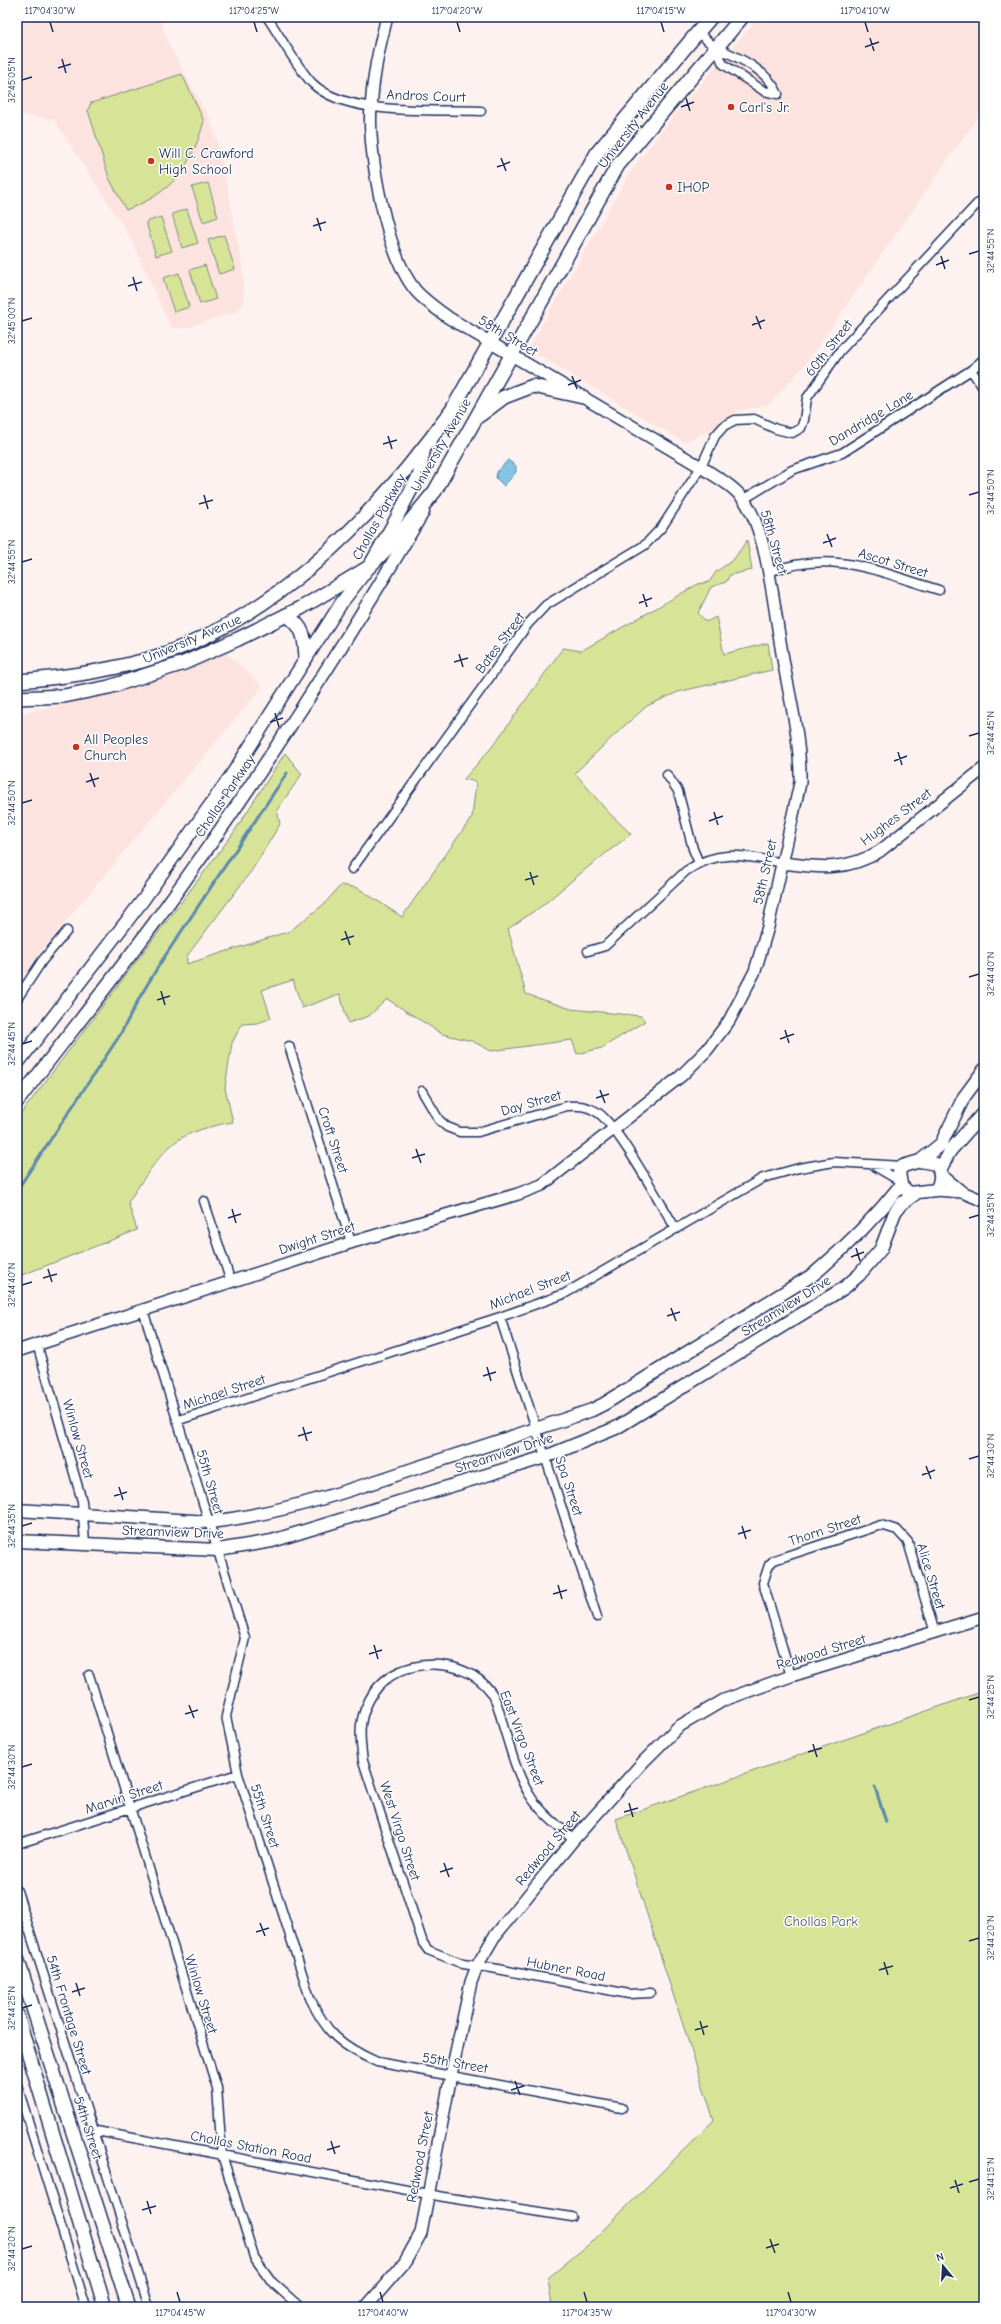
<svg xmlns="http://www.w3.org/2000/svg" width="1001" height="2324" viewBox="0 0 1001 2324" font-family="'Comic Neue',sans-serif">
	<style>
		.built { fill: #fde3df }
		.green { fill: #d7e498; stroke: #798a7b }
		.water { fill: #85c3e5; stroke: #5b88af }
		.lines { fill: none; stroke-linecap: round; stroke-linejoin: round }
		.stream { stroke: #5b88af; stroke-width: 3 }
		.minor-casing { stroke: #1b2f5e; stroke-width: 11 }
		.tertiary-casing { stroke: #1b2f5e; stroke-width: 14 }
		.secondary-casing { stroke: #1b2f5e; stroke-width: 15 }
		.primary-casing { stroke: #1b2f5e; stroke-width: 16 }
		.minor { stroke: #fff; stroke-width: 8 }
		.tertiary { stroke: #fff; stroke-width: 11 }
		.secondary { stroke: #fff; stroke-width: 12 }
		.primary { stroke: #fff; stroke-width: 13 }
		.ticks { fill: none; stroke: #1b2f5e; stroke-width: 1.5 }
		.poi-dot { fill: #c8321e; stroke: #fff; stroke-width: 1.5 }
		.labels { text-anchor: middle; dominant-baseline: central; stroke-width: 3; stroke-linejoin: round; paint-order: stroke }
		.street-label { font-size: 14px; fill: #1b2f5e; stroke: #fff }
		.poi-label { font-size: 14px; fill: #1b2f5e; stroke: #fff; text-anchor: start }
		.park-label { font-size: 14px; fill: #4a5c6c; stroke: #fff }
		.neatline { fill: none; stroke: #1b2f5e; stroke-width: 1.5 }
		.ticks-label { font-size: 10px; text-anchor: middle; fill: #1b2f5e }
	</style>
	<rect width="100%" height="100%" fill="#fef2f0"/>
	<filter id="ink" filterUnits="userSpaceOnUse"><feTurbulence type="fractalNoise" baseFrequency=".025" numOctaves="2"/><feDisplacementMap in="SourceGraphic" scale="8" xChannelSelector="R" yChannelSelector="G"/><feConvolveMatrix kernelMatrix="1 2 1 2 8 2 1 2 1" color-interpolation-filters="sRGB"/></filter>
	<g filter="url(#ink)">
		<path class="built" d="M17 17H160L169 45 210 119 216 137 227 184 243 271 244 302 238 311 187 328H171L130 237 54 120 23 115 17 116Z
			M759 17H984V108L805 365 769 405 737 411 710 431 684 442 528 349 633 168 674 115Z
			M223 650 263 686 40 952 17 987V712H28L109 695Z"/>
		<path class="green" d="M182 74 204 121C191 168 172 193 126 210L109 178 88 110 91 103Z
			M208 183 218 217 203 222 192 187Z
			M187 209 198 243 182 248 172 214Z
			M161 217 172 251 156 256 146 222Z
			M224 235 235 269 219 274 208 240Z
			M205 265 216 299 200 304 190 270Z
			M179 273 189 307 174 312 163 278Z
			M747 540 752 570 730 575 726 582 711 587 698 613 706 622 716 617 724 654 768 643 772 670 678 692 647 706 623 727 575 773 607 811 631 834 587 868 543 905 508 929 526 994 571 1009 641 1016 645 1021 602 1048 577 1054 572 1040 491 1051 472 1041 442 1034 387 999 369 1016 348 1023 340 994 302 1008 293 980 262 990 271 1018 258 1023 242 1024 232 1043 225 1088 233 1122C216 1125 198 1129 183 1137 160 1150 143 1181 128 1202L137 1230 17 1277V1119L232 835 285 753 302 774 277 810 280 824 252 870 187 956V964L290 931 324 904 341 885 358 888 402 917 472 817 476 782 464 779 492 747 563 648 581 651 698 584 709 582 716 572 734 559Z
			M984 1691V2307H552L548 2278 588 2245 714 2120 616 1819Z"/>
		<path class="water" d="M508 460 516 466V472L504 486 496 478 497 472Z"/>
		<g class="lines">
			<path class="stream" d="M17 1190 120 1035 141 995 161 962 287 773
				M875 1787 886 1822"/>
			<g class="minor-casing">
				<path id="minor" d="M267 17C280 36 296 66 312 83 346 117 434 109 481 111
					M698 32C704 37 710 44 717 48 740 58 767 70 778 94
					M716 47 723 64 764 91 778 94
					M971 370 984 389
					M744 499 792 470 842 453 971 370 984 359
					M768 572C836 549 875 571 939 590
					M667 775 678 791 693 849 699 863
					M352 869 528 624 546 605 645 545 662 527 701 467 715 436 724 426 735 420 754 419 776 429 792 433 801 428 804 420 807 398 840 351 977 204 984 200
					M588 951 605 946 686 871C720 848 746 856 783 863
					M17 999 42 961 67 931
					M289 1046 351 1242
					M422 1091 439 1120 447 1127 460 1132H478L567 1106C579 1105 587 1106 597 1112 617 1124 661 1205 676 1229
					M876 1167 900 1181
					M204 1201 231 1282
					M143 1310 245 1638 226 1716 238 1774 310 1998C326 2033 341 2046 377 2062L622 2108
					M500 1317 597 1617
					M37 1344 82 1501 85 1543
					M179 1420 500 1317 564 1294 763 1178 799 1168 834 1162 903 1166
					M89 1675 217 2088 222 2155 254 2257 272 2282 300 2307
					M791 1676 763 1583 769 1565 774 1560 881 1525 897 1530 908 1542 935 1633
					M574 1839C558 1826 540 1812 529 1794 518 1776 512 1755 506 1735 501 1722 499 1702 491 1692 464 1655 399 1656 374 1692 358 1716 359 1733 363 1761L423 1943 428 1950 463 1964 492 1968 629 1994 650 1993
					M17 1844 238 1774
					M17 1891 149 2307
					M17 2085 86 2307
					M91 2130 444 2197 572 2217"/>
			</g>
			<g class="tertiary-casing">
				<path id="tertiary" d="M783 863C819 868 848 871 880 851L984 768
					M940 1174 962 1192
					M936 1190 962 1192 984 1201
					M17 1351 353 1242 518 1194 542 1185 551 1178 681 1076 707 1050 729 1021 755 971 768 927 800 783C801 736 788 693 781 647 774 608 767 531 744 500 734 486 715 476 701 467L449 318C438 310 425 301 416 291 387 257 367 151 371 107 373 77 379 46 387 17
					M366 2307 405 2262 421 2233 451 2075 471 1982 477 1966 494 1937 574 1839 644 1761 678 1727 724 1700 791 1676 984 1617"/>
			</g>
			<g class="secondary-casing">
				<path id="secondary" d="M17 1064 143 900 233 773 342 602 369 567 395 521 419 475 424 450
					M17 1102C63 1042 110 983 155 922 251 790 340 653 423 512
					M920 1161 936 1164C942 1173 941 1181 936 1190L909 1193 901 1185 899 1172 903 1166Z
					M920 1161 941 1144 964 1097 984 1070
					M940 1170 950 1151 984 1112
					M17 1510 209 1522C280 1514 349 1491 416 1468 475 1449 534 1430 592 1410L604 1404 814 1274C846 1247 875 1218 901 1185
					M17 1541 218 1550 272 1541 545 1457 616 1428 844 1288 859 1275 881 1249 895 1212 901 1204 915 1194"/>
			</g>
			<g class="primary-casing">
				<path id="primary" d="M699 31 711 17
					M480 415 504 397 533 386 583 397
					M286 615C304 626 305 638 306 658
					M17 681C59 678 101 672 142 661 273 623 375 517 452 410L597 153 698 32
					M17 698 64 696 109 687 184 663 238 639 301 608 369 567 395 540 435 491 618 165 742 17
					M17 1958 129 2307
					M17 2015 105 2307"/>
			</g>
			<use href="#minor" class="minor"/>
			<use href="#tertiary" class="tertiary"/>
			<use href="#secondary" class="secondary"/>
			<use href="#primary" class="primary"/>
		</g>
	</g>
	<path class="ticks" d="M50 22 53 32M254 22 257 32M457 22 460 32M661 22 664 32M865 22 868 32M870 38 874 51M865 47 879 42M62 59 66 73M58 68 71 64M22 80 32 77M686 98 690 111M681 107 694 102M501 158 506 171M497 167 510 162M317 218 321 231M313 226 326 222M969 254 979 251M941 256 945 269M936 265 949 260M133 277 137 291M128 286 142 282M756 316 761 329M22 321 32 318M752 325 765 320M572 376 577 389M568 385 581 380M388 436 392 449M383 444 397 440M204 495 208 509M969 495 979 492M199 504 213 500M827 534 832 547M823 543 836 538M22 562 32 559M643 594 647 607M639 603 652 598M459 654 463 667M454 662 468 658M275 713 279 727M270 722 283 718M969 736 979 733M898 752 902 765M894 761 907 756M90 773 95 787M86 782 99 778M22 803 32 800M714 812 718 825M709 821 723 816M530 872 534 885M525 880 538 876M345 931 350 945M341 940 354 936M969 977 979 974M161 991 165 1005M157 1000 170 996M785 1030 789 1043M780 1039 794 1034M22 1044 32 1041M600 1090 605 1103M596 1098 609 1094M416 1149 421 1163M412 1158 425 1154M232 1209 236 1223M228 1218 241 1214M969 1218 979 1215M856 1248 860 1261M851 1257 864 1252M48 1269 52 1282M43 1278 57 1274M22 1285 32 1282M671 1308 676 1321M667 1316 680 1312M487 1367 491 1381M483 1376 496 1372M303 1427 307 1441M298 1436 312 1432M969 1459 979 1456M926 1466 931 1479M922 1475 935 1470M119 1487 123 1500M114 1496 127 1492M22 1526 32 1523M742 1526 746 1539M738 1534 751 1530M558 1585 562 1599M553 1594 567 1590M374 1645 378 1659M369 1654 382 1650M969 1700 979 1697M189 1705 194 1718M185 1714 198 1710M813 1744 817 1757M808 1752 822 1748M22 1767 32 1764M629 1803 633 1817M624 1812 638 1808M444 1863 449 1877M440 1872 453 1868M260 1923 265 1936M256 1932 269 1928M969 1941 979 1938M884 1962 888 1975M879 1970 893 1966M76 1983 80 1996M72 1992 85 1988M22 2008 32 2005M700 2021 704 2035M695 2030 708 2026M515 2081 520 2095M511 2090 524 2086M331 2141 335 2154M327 2150 340 2146M955 2180 959 2193M969 2182 979 2179M950 2188 963 2184M147 2201 151 2214M142 2210 156 2206M770 2239 775 2253M766 2248 779 2244M22 2249 32 2246M177 2292 180 2302M380 2292 383 2302M584 2292 587 2302M788 2292 791 2302"/>
	<g class="poi-dot">
		<circle cx="731" cy="107" r="4"/>
		<circle cx="151" cy="161" r="4"/>
		<circle cx="669" cy="187" r="4"/>
		<circle cx="76" cy="747" r="4"/>
	</g>
	<g class="labels">
		<g class="street-label">
			<text transform="translate(426 96) rotate(2)">Andros Court</text>
			<text transform="translate(633 125) rotate(-52)">University Avenue</text>
			<text transform="translate(508 336) rotate(31)">58th Street</text>
			<text transform="translate(829 348) rotate(-52)">60th Street</text>
			<text transform="translate(871 418) rotate(-31)">Dandridge Lane</text>
			<text transform="translate(441 445) rotate(-60)">University Avenue</text>
			<text transform="translate(379 517) rotate(-61)">Chollas Parkway</text>
			<text transform="translate(774 542) rotate(74)">58th Street</text>
			<text transform="translate(893 563) rotate(17)">Ascot Street</text>
			<text transform="translate(192 639) rotate(-23)">University Avenue</text>
			<text transform="translate(500 643) rotate(-53)">Bates Street</text>
			<text transform="translate(225 796) rotate(-56)">Chollas Parkway</text>
			<text transform="translate(896 817) rotate(-37)">Hughes Street</text>
			<text transform="translate(765 872) rotate(-77)">58th Street</text>
			<text transform="translate(531 1103) rotate(-16)">Day Street</text>
			<text transform="translate(333 1140) rotate(72)">Croft Street</text>
			<text transform="translate(317 1238) rotate(-18)">Dwight Street</text>
			<text transform="translate(530 1290) rotate(-21)">Michael Street</text>
			<text transform="translate(786 1306) rotate(-32)">Streamview Drive</text>
			<text transform="translate(224 1392) rotate(-18)">Michael Street</text>
			<text transform="translate(78 1439) rotate(74)">Winlow Street</text>
			<text transform="translate(504 1453) rotate(-18)">Streamview Drive</text>
			<text transform="translate(210 1482) rotate(74)">55th Street</text>
			<text transform="translate(569 1486) rotate(72)">Spa Street</text>
			<text transform="translate(825 1530) rotate(-18)">Thorn Street</text>
			<text transform="translate(173 1532) rotate(2)">Streamview Drive</text>
			<text transform="translate(931 1576) rotate(73)">Alice Street</text>
			<text transform="translate(821 1652) rotate(-17)">Redwood Street</text>
			<text transform="translate(522 1738) rotate(69)">East Virgo Street</text>
			<text transform="translate(124 1797) rotate(-18)">Marvin Street</text>
			<text transform="translate(265 1816) rotate(72)">55th Street</text>
			<text transform="translate(400 1831) rotate(72)">West Virgo Street</text>
			<text transform="translate(548 1848) rotate(-50)">Redwood Street</text>
			<text transform="translate(566 1969) rotate(11)">Hubner Road</text>
			<text transform="translate(201 1994) rotate(73)">Winlow Street</text>
			<text transform="translate(69 2015) rotate(73)">54th Frontage Street</text>
			<text transform="translate(455 2063) rotate(10)">55th Street</text>
			<text transform="translate(88 2128) rotate(72)">54th Street</text>
			<text transform="translate(251 2147) rotate(11)">Chollas Station Road</text>
			<text transform="translate(420 2157) rotate(-79)">Redwood Street</text>
		</g>
		<g class="poi-label">
			<text x="739" y="107">Carl's Jr.</text>
			<text x="159" y="153">Will C. Crawford<tspan x="159" dy="16">High School</tspan></text>
			<text x="677" y="187">IHOP</text>
			<text x="84" y="739">All Peoples<tspan x="84" dy="16">Church</tspan></text>
		</g>
		<g class="park-label">
			<text x="821" y="1921">Chollas Park</text>
		</g>
	</g>
	<rect width="1001" height="2324" fill="none" stroke="#fff" stroke-width="44"/>
	<g transform="translate(943 2266) rotate(342)" stroke="#ffffff" stroke-width="3" paint-order="stroke">
	<path d="M0-3L7 15L0 10L-7 15Z" fill="#1b2f5e"/>
	<text y="-6" font-size="11" font-weight="bold" text-anchor="middle" fill="#1b2f5e">N</text>
	</g>
	<rect x="22" y="22" width="957" height="2280" class="neatline"/>
	<g class="ticks-label">
		<text x="50" y="14">117°04'30"W</text>
		<text x="254" y="14">117°04'25"W</text>
		<text x="457" y="14">117°04'20"W</text>
		<text x="661" y="14">117°04'15"W</text>
		<text x="865" y="14">117°04'10"W</text>
		<text transform="translate(11 80) rotate(-90)" y="4">32°45'05"N</text>
		<text transform="translate(990 251) rotate(-90)" y="4">32°44'55"N</text>
		<text transform="translate(11 321) rotate(-90)" y="4">32°45'00"N</text>
		<text transform="translate(990 492) rotate(-90)" y="4">32°44'50"N</text>
		<text transform="translate(11 562) rotate(-90)" y="4">32°44'55"N</text>
		<text transform="translate(990 733) rotate(-90)" y="4">32°44'45"N</text>
		<text transform="translate(11 803) rotate(-90)" y="4">32°44'50"N</text>
		<text transform="translate(990 974) rotate(-90)" y="4">32°44'40"N</text>
		<text transform="translate(11 1044) rotate(-90)" y="4">32°44'45"N</text>
		<text transform="translate(990 1215) rotate(-90)" y="4">32°44'35"N</text>
		<text transform="translate(11 1285) rotate(-90)" y="4">32°44'40"N</text>
		<text transform="translate(990 1456) rotate(-90)" y="4">32°44'30"N</text>
		<text transform="translate(11 1526) rotate(-90)" y="4">32°44'35"N</text>
		<text transform="translate(990 1697) rotate(-90)" y="4">32°44'25"N</text>
		<text transform="translate(11 1767) rotate(-90)" y="4">32°44'30"N</text>
		<text transform="translate(990 1938) rotate(-90)" y="4">32°44'20"N</text>
		<text transform="translate(11 2008) rotate(-90)" y="4">32°44'25"N</text>
		<text transform="translate(990 2179) rotate(-90)" y="4">32°44'15"N</text>
		<text transform="translate(11 2249) rotate(-90)" y="4">32°44'20"N</text>
		<text x="180" y="2316">117°04'45"W</text>
		<text x="383" y="2316">117°04'40"W</text>
		<text x="587" y="2316">117°04'35"W</text>
		<text x="791" y="2316">117°04'30"W</text>
	</g>
</svg>
